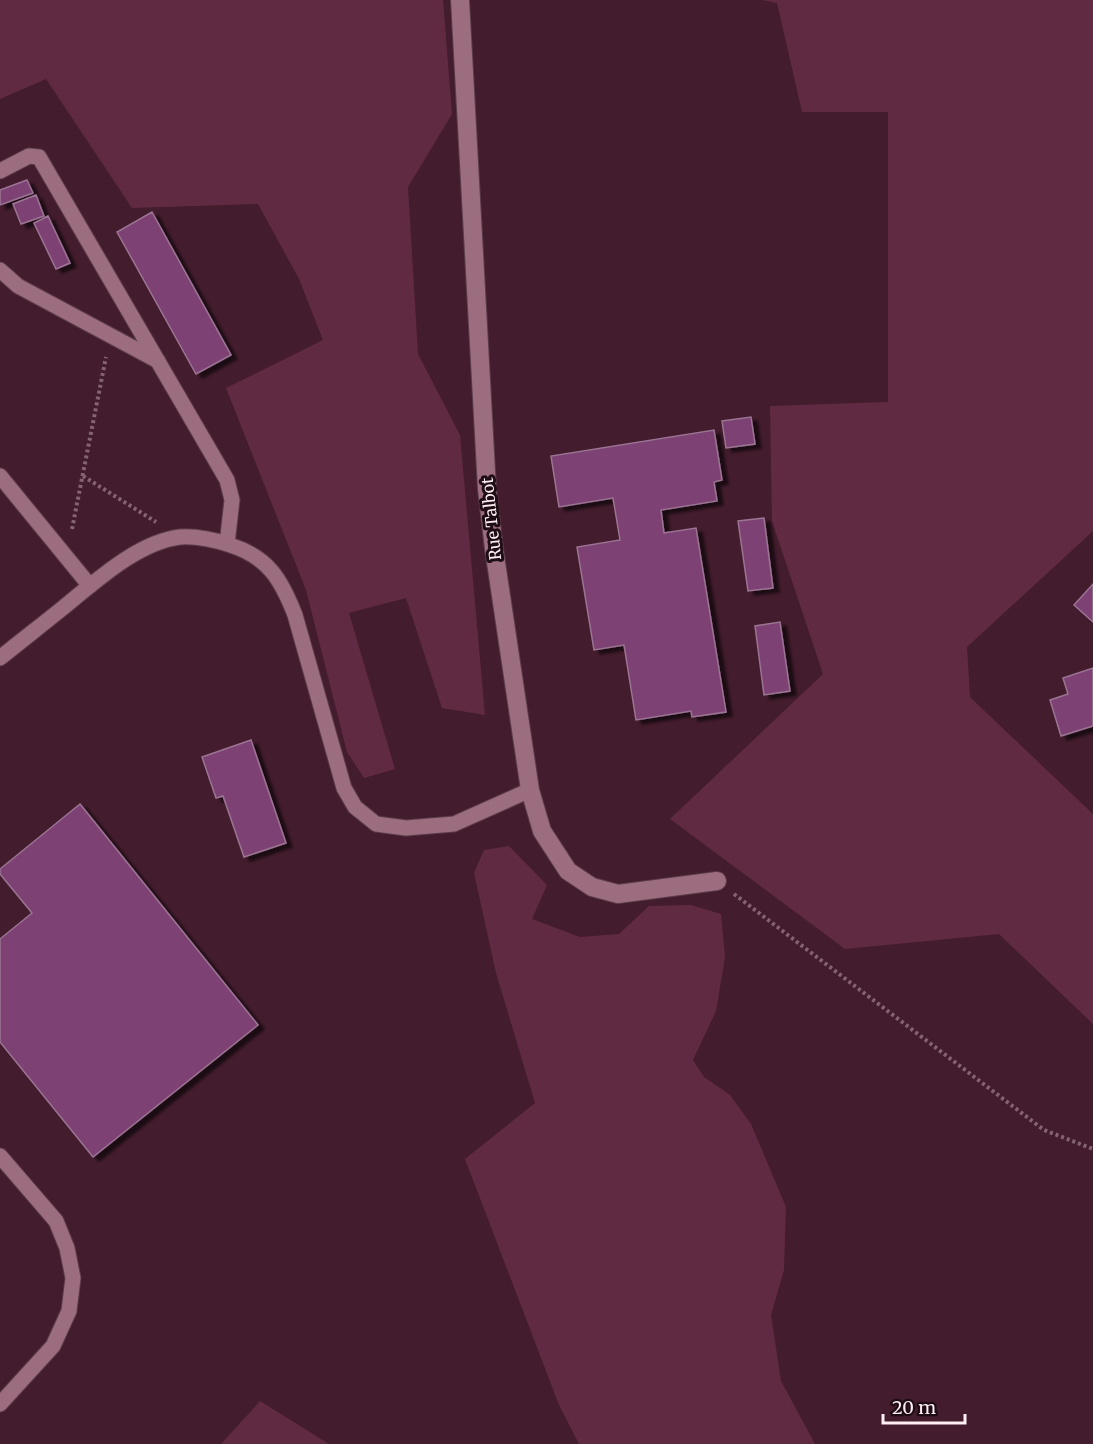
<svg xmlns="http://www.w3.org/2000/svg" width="1093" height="1444" viewBox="0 0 1093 1444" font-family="Merriweather,serif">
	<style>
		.green { fill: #602b42 }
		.building { fill: #7d4273; stroke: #9b7493; stroke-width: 1.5; filter: url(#shadow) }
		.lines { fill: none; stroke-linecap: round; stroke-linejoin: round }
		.lane-casing { stroke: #5c3c4b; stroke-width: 17 }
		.street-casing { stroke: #5c3c4b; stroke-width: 20 }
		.path { stroke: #846472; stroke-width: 4; stroke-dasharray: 3 3; stroke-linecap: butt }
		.lane { stroke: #9b6d7f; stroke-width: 15 }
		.street { stroke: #9b6d7f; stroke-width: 18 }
		.labels { text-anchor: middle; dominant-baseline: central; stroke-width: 6; stroke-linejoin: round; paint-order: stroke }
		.street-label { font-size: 16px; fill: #ffeef4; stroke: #1f0d15 }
	</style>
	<defs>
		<filter id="shadow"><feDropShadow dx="6" dy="4" stdDeviation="1.5" flood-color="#0009"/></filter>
	</defs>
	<rect width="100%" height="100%" fill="#431c2d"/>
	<path class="green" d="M0 0H443L452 114 408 187 418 354 460 435 485 715 442 708 406 598 349 613 395 769 364 778 347 752 306 590 226 388 323 340 299 279 258 204 132 208 46 79 0 99Z
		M762 0H1093V531L967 647 970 697 1093 814V1024L999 934 845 949 670 819 823 674 772 521 770 406 888 402V112H802L777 3Z
		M509 846 547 885 532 919 580 937 619 934 649 906 691 905 721 914 725 957 716 1011 693 1060 704 1077 730 1095 751 1124 786 1207 784 1270 771 1315 781 1381 815 1444H579L559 1405 465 1159 535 1103 496 973 474 873 484 850Z
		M260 1401 329 1444H221Z"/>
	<path class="building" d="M27 180 33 193 0 205V190Z
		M36 195 44 216 21 224 13 204Z
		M152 212 231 355 196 374 117 232Z
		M48 216 70 263 56 269 34 223Z
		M751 417 755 444 726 448 722 421Z
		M714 430 722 480 714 482 717 501 661 510 664 533 696 528 726 712 692 717 691 711 636 720 624 645 594 650 577 547 620 540 613 498 559 507 551 456Z
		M764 518 773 588 748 591 738 521Z
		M1093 584V622L1074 605Z
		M780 622 790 691 764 695 755 626Z
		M1093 668V726L1061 736 1050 700 1068 694 1063 678Z
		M251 740 286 843 244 857 223 796 216 798 202 757Z
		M80 804 258 1025 93 1157 0 1042V939L32 913 0 874V869Z"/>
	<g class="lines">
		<g class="lane-casing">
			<path id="lane" d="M0 171 29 156 39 157 227 480 232 500 227 544
				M0 270 18 286 158 361
				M0 476 90 586
				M0 658C21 641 43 624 64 607 96 581 138 542 180 537 196 536 215 540 230 545 268 557 281 579 295 615L344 788 355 807 376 824 406 828 454 824 530 790
				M0 1156 56 1221 67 1248 73 1278 69 1311 53 1346 0 1404"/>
		</g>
		<g class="street-casing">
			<path id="street" d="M460 0 487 489 494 549 530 790 542 831 568 871 592 887 618 894 717 881"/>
		</g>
		<path class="path" d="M83 476 156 522
			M72 529 106 357
			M734 894 1044 1130 1093 1149"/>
		<use href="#lane" class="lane"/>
		<use href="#street" class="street"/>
	</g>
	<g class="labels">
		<g class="street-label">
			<text transform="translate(491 519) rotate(-96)">Rue Talbot</text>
		</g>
	</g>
	<path d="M883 1414v9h82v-9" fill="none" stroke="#ffeef4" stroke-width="3"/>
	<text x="892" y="1414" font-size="18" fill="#ffeef4" stroke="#1f0d15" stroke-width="4.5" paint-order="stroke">20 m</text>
</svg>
